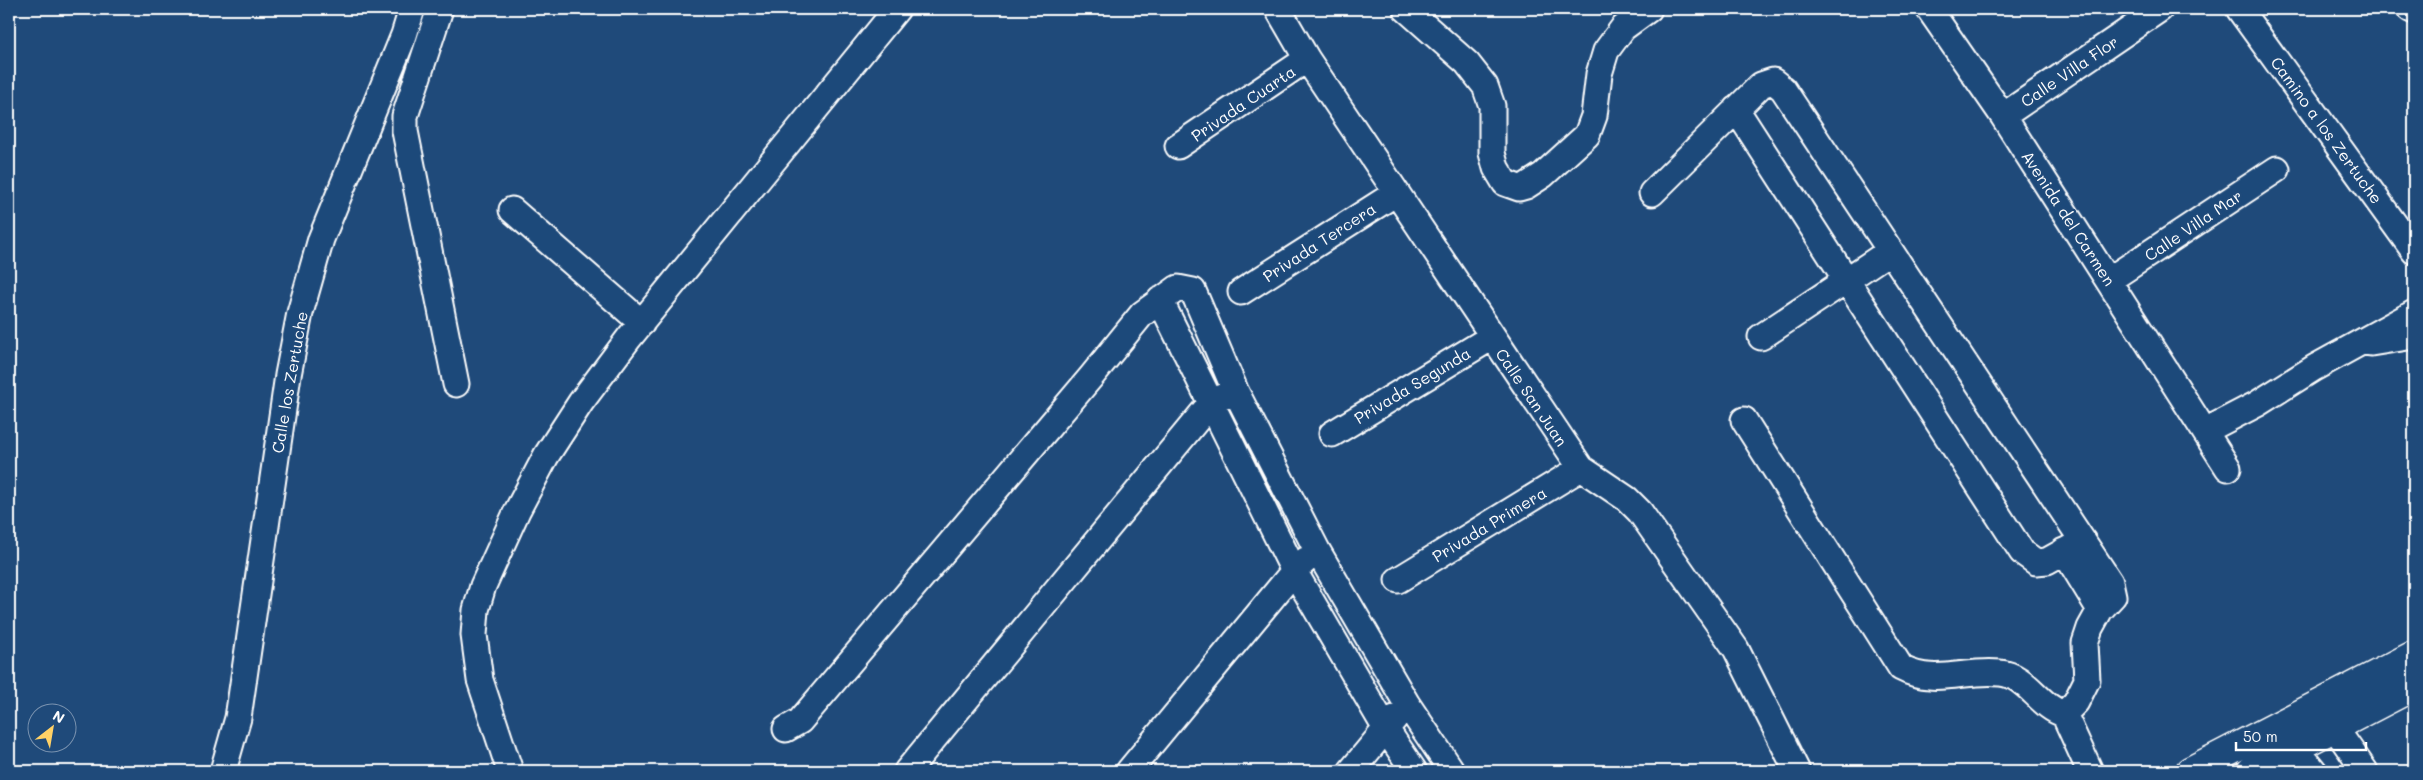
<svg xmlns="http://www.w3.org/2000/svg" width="2423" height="780" viewBox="0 0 2423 780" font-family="Mali,sans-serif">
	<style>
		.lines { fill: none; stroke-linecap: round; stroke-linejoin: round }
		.minor-casing { stroke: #fff; stroke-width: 29 }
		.major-casing { stroke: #fff; stroke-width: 31 }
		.minor { stroke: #1f4a7a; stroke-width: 25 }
		.major { stroke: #1f4a7a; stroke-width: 28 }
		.labels { text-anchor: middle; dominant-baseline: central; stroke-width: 4.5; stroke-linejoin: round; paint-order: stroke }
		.street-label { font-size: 16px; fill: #fff; stroke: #1f4a7a }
	</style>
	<rect width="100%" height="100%" fill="#1f4a7a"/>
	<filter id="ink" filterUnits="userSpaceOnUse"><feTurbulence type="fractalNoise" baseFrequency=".02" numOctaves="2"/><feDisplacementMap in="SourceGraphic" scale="10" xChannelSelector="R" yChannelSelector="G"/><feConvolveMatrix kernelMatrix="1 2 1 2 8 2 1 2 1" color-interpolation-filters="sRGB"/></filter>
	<g filter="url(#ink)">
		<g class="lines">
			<g class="minor-casing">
				<path id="minor" d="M440 9 405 116V131L456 384
					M1278 9 1307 59 1581 468 1627 499 1640 512 1736 649 1797 771
					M1406 9 1467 63 1485 86 1492 106V153L1496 168 1505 183 1519 188 1526 186 1543 175 1587 135 1594 116 1599 74 1606 51 1623 28 1649 9
					M1929 9 2003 116 2228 468
					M2239 9 2414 251
					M2410 9 2414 11
					M1736 109 2022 552 2036 562 2047 561 2083 541
					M2003 116 2160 9
					M1178 146 1307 59
					M1652 193 1761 85 1773 81 1783 89 2110 582 2113 596 2100 610 2090 628 2085 643 2087 680 2076 702 2064 714C2039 707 2027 675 2000 673 1965 669 1935 686 1901 668L1744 420
					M512 210 642 323
					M2109 280 2277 169
					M1241 292 1396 193
					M1160 300 1294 571 1386 729 1414 771
					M1761 337 1890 251
					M2371 343 2414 336
					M2205 431 2257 404 2314 368 2414 313
					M1332 434 1492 337
					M2064 551 2100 610
					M1398 580 1581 468
					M2064 714 2090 771
					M2335 728 2365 771
					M786 729 800 721 1091 377 1142 314 1178 288 1193 291 1235 390 1317 550 1407 704 1452 771
					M2296 749 2314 771
					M223 771 238 718 288 375 300 313 321 239 404 35 412 9
					M510 771 480 680 474 635 476 610 483 586 517 511 546 456 581 402 629 338 897 9
					M907 771 1210 404 1224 396
					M1129 771 1294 571 1306 560
					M1351 771 1395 718"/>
			</g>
			<g class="major-casing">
				<path id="major" d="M2190 771 2414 655
					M2251 771 2414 686"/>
			</g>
			<use href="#minor" class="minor"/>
			<use href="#major" class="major"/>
		</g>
	</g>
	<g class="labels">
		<g class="street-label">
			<text transform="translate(2069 71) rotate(-34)">Calle Villa Flor</text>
			<text transform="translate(1243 103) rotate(-34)">Privada Cuarta</text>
			<text transform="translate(2327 130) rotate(54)">Camino a los Zertuche</text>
			<text transform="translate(2069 218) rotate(57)">Avenida del Carmen</text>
			<text transform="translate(2193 225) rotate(-34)">Calle Villa Mar</text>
			<text transform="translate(1319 242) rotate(-33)">Privada Tercera</text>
			<text transform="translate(289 382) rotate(-80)">Calle los Zertuche</text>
			<text transform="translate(1412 385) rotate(-31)">Privada Segunda</text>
			<text transform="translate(1532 397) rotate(56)">Calle San Juan</text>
			<text transform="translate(1489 524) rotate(-31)">Privada Primera</text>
		</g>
	</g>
	<rect width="2423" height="780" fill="none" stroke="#1f4a7a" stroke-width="30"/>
	<rect x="15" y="15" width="2393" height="750" fill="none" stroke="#fff" stroke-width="2" filter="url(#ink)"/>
	<g transform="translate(52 728) rotate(31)"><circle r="24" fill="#1f4a7a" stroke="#7992af"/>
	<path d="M0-4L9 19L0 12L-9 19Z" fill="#ffd166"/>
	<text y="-8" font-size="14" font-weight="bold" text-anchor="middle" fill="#ffffff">N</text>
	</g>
	<path d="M2236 742v8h130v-8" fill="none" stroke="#ffffff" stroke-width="2.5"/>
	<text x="2243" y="742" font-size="15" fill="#ffffff" stroke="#1f4a7a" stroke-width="4" paint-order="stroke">50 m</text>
</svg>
